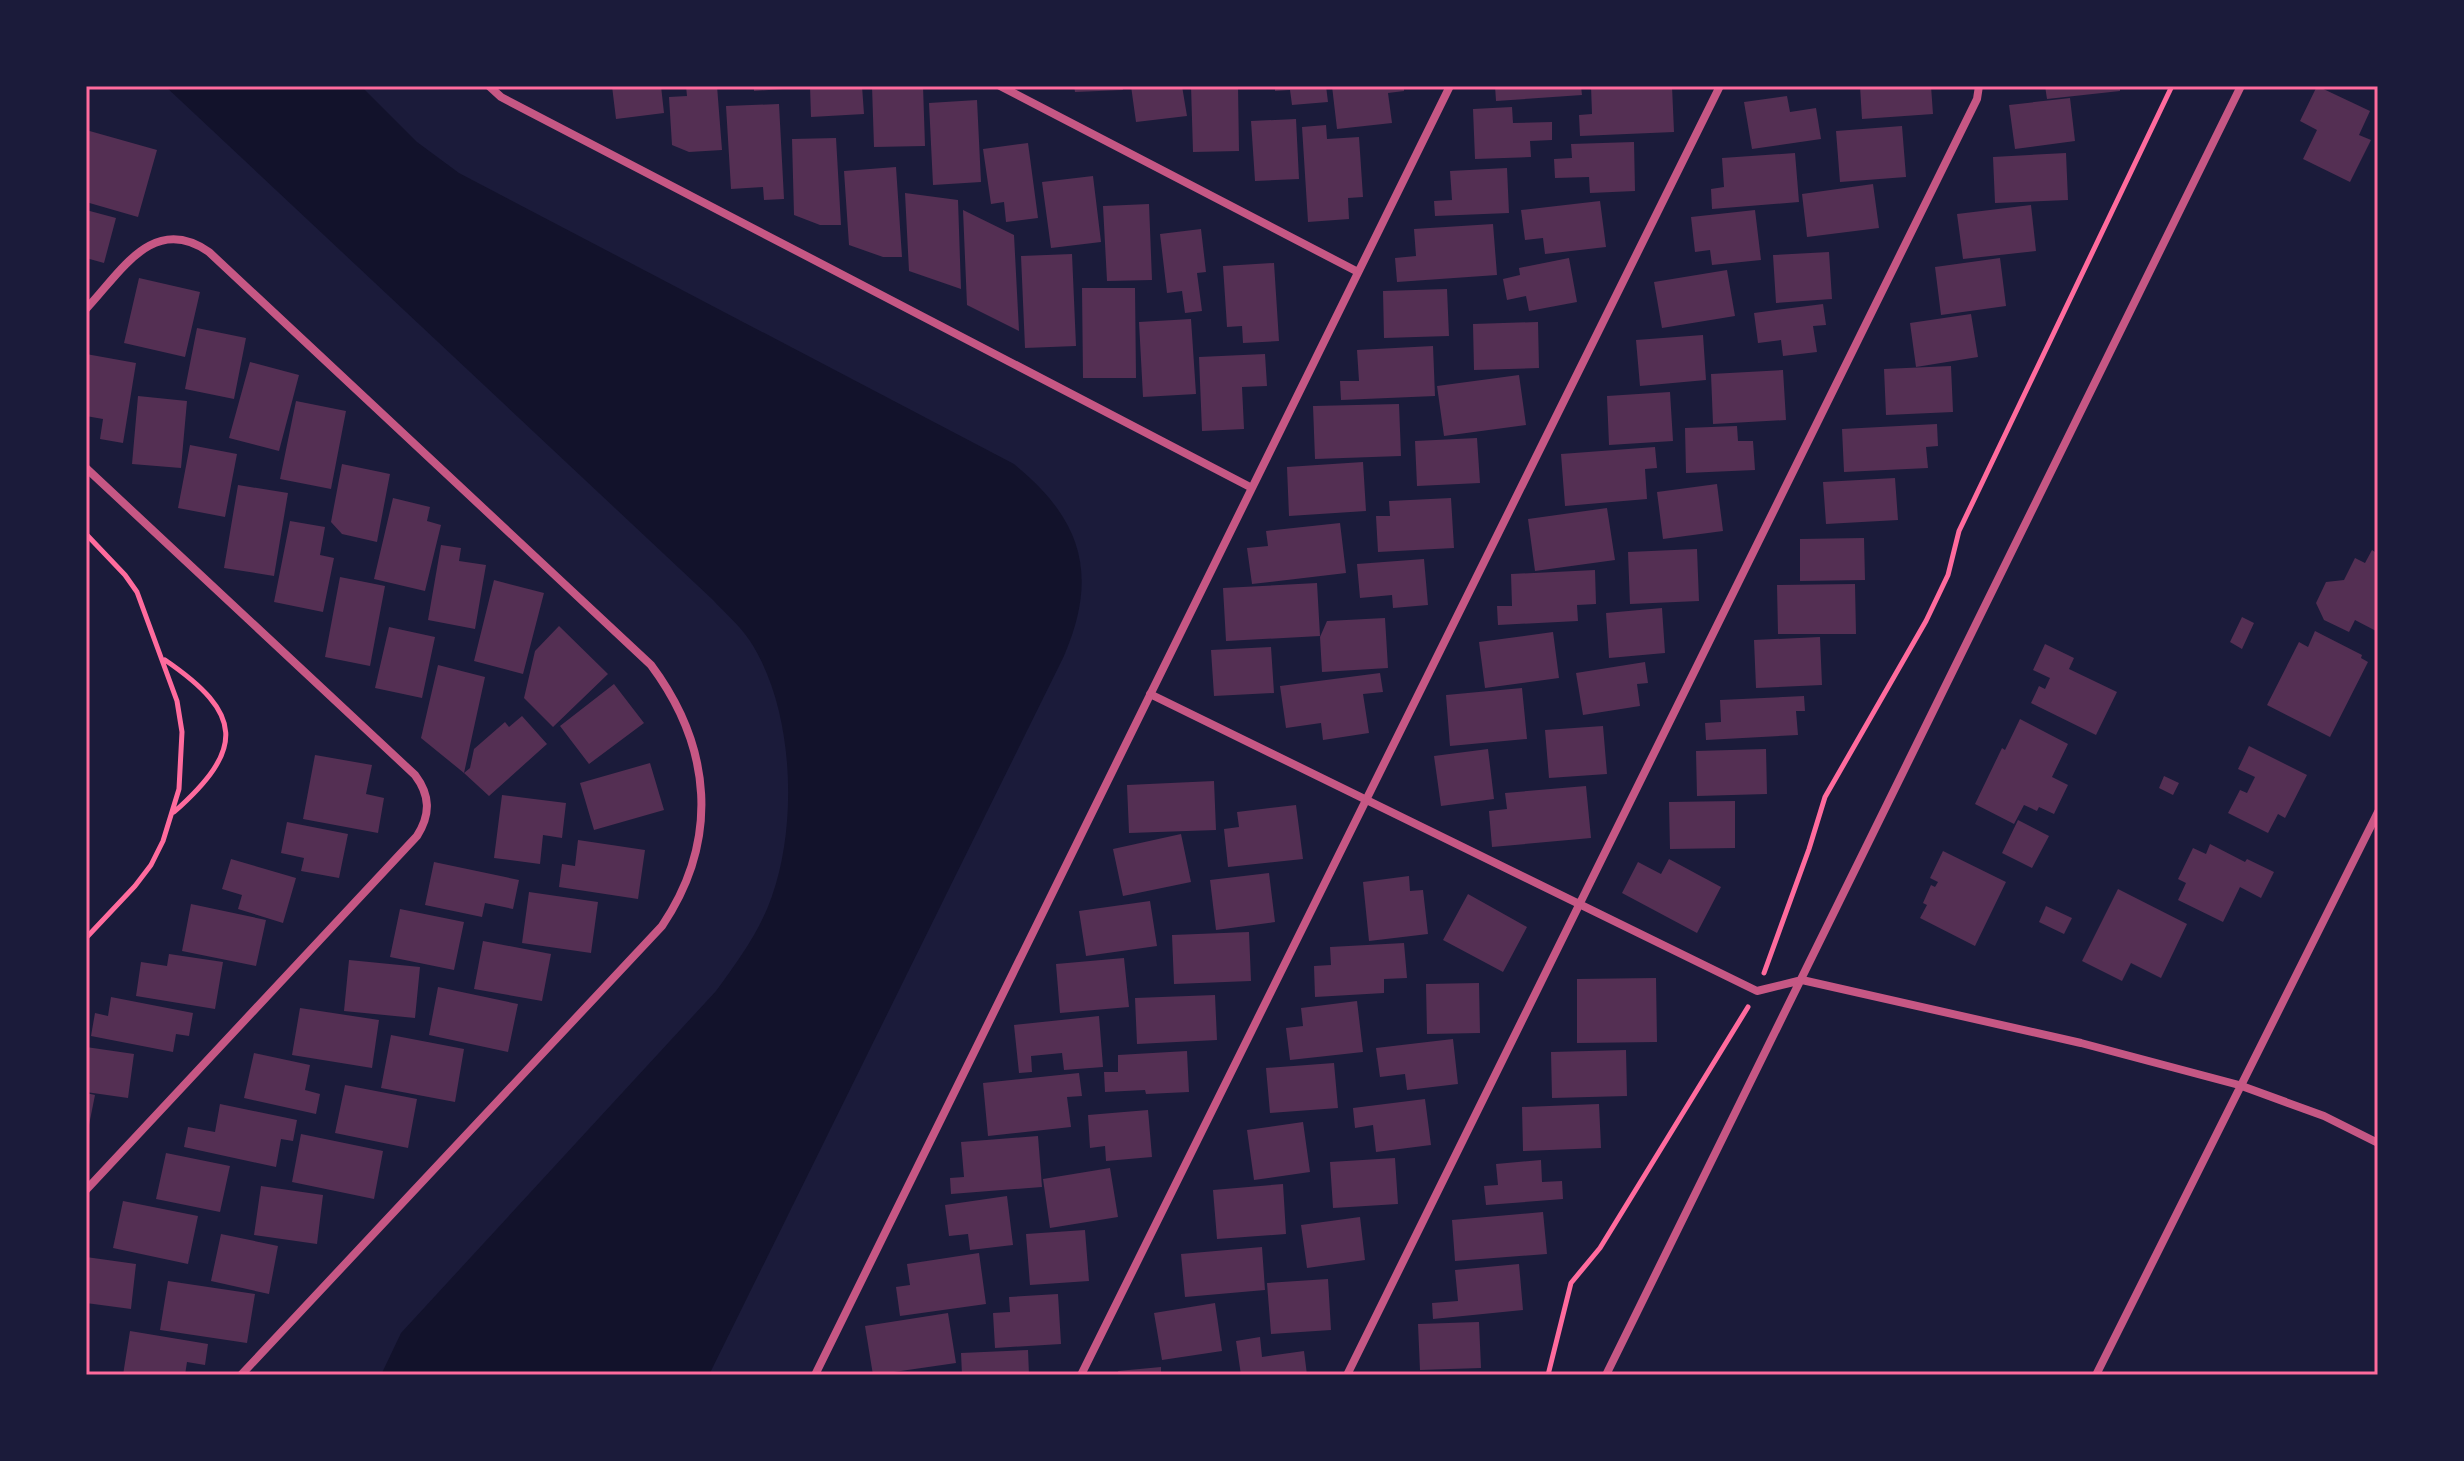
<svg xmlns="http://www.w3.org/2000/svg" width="2464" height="1461" viewBox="0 0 2464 1461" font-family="'PT Sans',sans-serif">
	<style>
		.water { fill: #12122b }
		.building { fill: #542f53 }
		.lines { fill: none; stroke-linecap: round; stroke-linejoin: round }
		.path { stroke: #ff6b9d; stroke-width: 5 }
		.minor { stroke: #c65784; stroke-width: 8 }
		.neatline { fill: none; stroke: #ff6b9d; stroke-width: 3 }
	</style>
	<rect width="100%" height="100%" fill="#1b1b3a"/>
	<path class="water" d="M165 86H361L417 142 459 173 1014 464C1082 519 1099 575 1064 656L709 1375H381L401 1333 716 991C738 961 760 931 772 896 798 823 794 708 750 641 740 626 725 613 713 600Z"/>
	<path class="building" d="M612 86H661L664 113 616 119Z
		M686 86H717L722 150 689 152 672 145 669 97 687 96Z
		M754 86H797V88L754 91Z
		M810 86H862L864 114 811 117Z
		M872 86H923L925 146 874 147Z
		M1074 86H1122L1123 90 1075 92Z
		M1131 86H1182L1187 116 1136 122Z
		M1191 86H1238L1239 151 1193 152Z
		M1275 86H1326L1328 102 1292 105 1290 90 1275 91Z
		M1332 86H1404V91L1388 93 1392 123 1337 129Z
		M1495 86H1581L1582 95 1496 101Z
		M1591 86H1672L1674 132 1580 136 1579 115 1592 114Z
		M1860 86H1931L1933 114 1862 119Z
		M2045 86H2120V91L2047 99Z
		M2317 86 2370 111 2359 135 2371 140 2350 182 2303 159 2317 130 2300 121Z
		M1787 96 1790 112 1816 108 1821 139 1752 149 1744 102Z
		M2070 98 2075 141 2015 149 2009 105Z
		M977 100 981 182 933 185 929 103Z
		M779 104 784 199 764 200 763 187 731 189 726 106Z
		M1512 107 1513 123 1552 122V140L1530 141 1531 157 1475 159 1473 109Z
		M1296 119 1299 179 1255 181 1251 121Z
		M1326 125 1327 139 1359 137 1363 197 1348 198 1349 219 1308 222 1302 127Z
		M1902 126 1906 177 1840 182 1836 131Z
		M86 130 157 150 138 217 86 202Z
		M836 138 841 225H820L794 215 792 139Z
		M1634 142 1635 191 1590 193 1589 177 1555 178 1554 159 1572 158 1571 144Z
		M1028 143 1038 218 1006 222 1004 202 991 204 983 149Z
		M1795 153 1799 202 1712 209 1711 189 1724 187 1722 158Z
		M2066 153 2068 200 1995 203 1993 157Z
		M896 167 902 257H883L849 245 844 171Z
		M1507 168 1509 213 1435 216 1434 201 1452 200 1450 171Z
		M1093 176 1101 242 1051 248 1042 182Z
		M1873 184 1879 228 1807 237 1802 194Z
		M905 193 958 200 961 289 909 271Z
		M1600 201 1606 247 1545 254 1543 238 1525 240 1521 210Z
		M1149 204 1152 280 1107 281 1103 206Z
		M2031 205 2036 251 1963 259 1957 214Z
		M86 210 116 218 104 263 86 258Z
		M963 210 1014 235 1019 331 967 305Z
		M1755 210 1761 260 1712 265 1710 250 1695 252 1691 217Z
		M1493 224 1497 275 1397 282 1395 258 1416 256 1414 229Z
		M1201 229 1206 272 1197 273 1202 311 1185 313 1182 291 1167 293 1160 234Z
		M1829 252 1832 299 1776 303 1773 255Z
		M1072 254 1076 346 1025 348 1021 256Z
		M1569 258 1577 302 1529 311 1526 296 1507 300 1503 279 1520 275 1519 268Z
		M2000 258 2006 306 1941 315 1935 267Z
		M1274 263 1279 341 1243 343 1242 326 1227 327 1223 266Z
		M1727 270 1735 316 1662 328 1654 282Z
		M139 278 200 292 185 357 124 343Z
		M1082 288H1135L1136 378H1083Z
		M1447 289 1449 336 1384 338 1383 291Z
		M1823 304 1826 325 1813 326 1817 352 1783 356 1781 340 1758 343 1754 313Z
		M1971 314 1978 357 1916 367 1910 323Z
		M1191 319 1196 394 1143 397 1139 322Z
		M1538 322 1539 368 1474 370 1473 324Z
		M197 328 246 338 234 399 185 389Z
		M1703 335 1706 380 1640 386 1636 340Z
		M1433 346 1435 396 1341 400 1340 381H1359L1357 350Z
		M86 354 136 363 123 443 100 439 103 419 86 416Z
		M1265 354 1267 386 1242 387 1244 429 1202 431 1199 357Z
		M250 362 299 375 279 451 229 438Z
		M1951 366 1953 412 1886 415 1884 369Z
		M1783 370 1786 420 1713 424 1711 374Z
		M1519 375 1526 425 1444 436 1437 386Z
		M1670 392 1673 441 1609 445 1607 396Z
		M138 396 187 401 181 468 132 464Z
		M296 401 346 411 331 489 280 479Z
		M1399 404 1401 456 1315 459 1313 406Z
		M1937 424 1938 446 1926 447 1928 468 1844 472 1842 429Z
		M1737 426 1738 441H1753L1755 470 1686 473 1685 428Z
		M1477 438 1480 483 1417 486 1415 441Z
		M190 445 237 454 225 517 178 508Z
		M1655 447 1657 468 1645 469 1647 499 1565 506 1561 454Z
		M1363 462 1366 511 1289 516 1287 467Z
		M342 464 390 474 377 542 342 534 331 522Z
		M1895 478 1898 520 1826 524 1823 482Z
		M1717 484 1723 531 1663 539 1657 492Z
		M238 485 288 493 274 576 224 568Z
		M393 498 430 507 427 521 441 525 425 591 374 579Z
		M1451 498 1454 548 1378 552 1376 516H1390L1389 501Z
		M1607 508 1615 560 1535 571 1528 519Z
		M290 521 325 527 320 555 334 558 323 612 274 602Z
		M1340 523 1346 573 1252 584 1247 548 1268 546 1266 531Z
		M1864 538 1865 580 1800 581V539Z
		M441 545 461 548 459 561 486 565 475 629 428 620Z
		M1697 549 1699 601 1630 604 1628 552Z
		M2372 550 2378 554V632L2355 620 2349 632 2324 620 2316 603 2326 582 2344 580 2355 558 2365 563Z
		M1424 559 1428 605 1393 608 1392 595 1360 598 1357 564Z
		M1595 570 1596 604 1577 605 1578 621 1498 625 1497 606H1512L1511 574Z
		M340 577 385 586 370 666 325 657Z
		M494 580 544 593 523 674 474 661Z
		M1317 583 1320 636 1226 641 1223 588Z
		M1855 584 1856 634H1778L1777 585Z
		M1662 608 1665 653 1609 658 1606 613Z
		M2242 617 2254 623 2242 649 2230 642Z
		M1385 618 1388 668 1322 672 1320 637 1327 621Z
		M559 626 608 674 553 727 524 698 535 651Z
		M389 627 435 637 422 698 375 688Z
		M2315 631 2362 655 2361 658 2368 662 2330 737 2267 705 2299 642 2308 647Z
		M1553 632 1559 678 1485 688 1479 642Z
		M1820 637 1822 685 1756 688 1754 640Z
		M2045 644 2074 658 2069 669 2117 692 2096 735 2031 703 2039 686 2045 689 2050 678 2033 670Z
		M1271 647 1274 693 1214 696 1211 650Z
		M1645 662 1648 683 1637 684 1640 706 1583 715 1576 673Z
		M438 665 485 677 464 773 421 738Z
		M1380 673 1383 692 1363 694 1369 733 1323 740 1321 723 1286 728 1280 686Z
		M614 684 644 723 589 764 560 726Z
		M1522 688 1527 739 1450 746 1446 695Z
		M1804 696 1805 711H1796L1798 735 1706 740 1705 723 1721 722 1720 700Z
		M522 716 547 744 489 796 464 773 470 768 474 749 505 722 509 727Z
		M2020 719 2068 744 2052 777 2068 785 2054 814 2039 807 2037 811 2024 805 2014 824 1975 804 2002 748 2005 750Z
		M1603 726 1607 774 1549 778 1545 730Z
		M2249 746 2307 775 2285 818 2278 814 2268 833 2228 813 2240 790 2247 793 2255 777 2238 769Z
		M1488 749 1494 799 1441 806 1434 756Z
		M1766 749 1767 794 1697 796 1696 751Z
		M315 755 372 765 366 794 384 798 378 833 303 819Z
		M650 763 664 810 594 830 580 783Z
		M2164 776 2179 783 2173 795 2159 788Z
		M1214 781 1216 830 1129 833 1127 785Z
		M1586 786 1591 838 1492 847 1489 811 1507 809 1505 793Z
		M502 795 566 803 562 838 543 835 540 864 494 858Z
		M1735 801V848L1670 849 1669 802Z
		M1296 805 1303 859 1228 867 1224 829 1239 827 1237 812Z
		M2018 820 2049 836 2032 868 2002 853Z
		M287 822 348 834 339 878 301 871 304 858 281 853Z
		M1181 834 1191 882 1123 896 1113 849Z
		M578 840 645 850 638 899 559 887 562 864 575 866Z
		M2210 844 2245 862 2247 859 2274 872 2261 898 2240 887 2223 922 2178 900 2186 883 2178 879 2193 848 2206 854Z
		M1943 851 2006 882 1975 946 1920 918 1927 905 1923 903 1931 885 1935 887 1938 882 1930 878Z
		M231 859 296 878 283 923 238 909 242 895 222 889Z
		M1669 859 1721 887 1697 933 1622 893 1638 862 1661 874Z
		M434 862 519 880 513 909 485 903 482 917 425 905Z
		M1269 873 1275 922 1216 930 1210 880Z
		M1409 876 1410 891 1423 890 1428 934 1369 941 1363 882Z
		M2118 889 2187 924 2161 978 2131 963 2122 981 2082 961Z
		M529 892 598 902 591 953 522 943Z
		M1468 894 1527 927 1503 972 1443 940Z
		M1150 901 1157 946 1086 956 1079 911Z
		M191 904 266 920 256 966 182 951Z
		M2046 906 2072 918 2064 934 2039 922Z
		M400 909 464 922 454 970 390 957Z
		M1249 932 1251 981 1174 984 1172 935Z
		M483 941 551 954 542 1001 474 989Z
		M1404 943 1407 978 1384 979V993L1315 997 1314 966 1331 965 1330 947Z
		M169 954 223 962 215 1009 136 996 141 962 167 966Z
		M1124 958 1129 1007 1060 1013 1056 964Z
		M349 960 420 967 415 1018 344 1011Z
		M1656 978 1657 1042 1577 1043V979Z
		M1479 983 1480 1033 1427 1034 1426 984Z
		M438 987 518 1004 508 1052 429 1035Z
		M1215 995 1217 1040 1137 1044 1135 998Z
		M111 997 193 1013 189 1036 176 1034 173 1052 91 1036 95 1013 108 1016Z
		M1357 1001 1363 1052 1290 1060 1286 1028 1303 1026 1301 1008Z
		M300 1008 379 1020 372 1068 292 1055Z
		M1099 1016 1103 1067 1064 1070 1062 1053 1031 1056 1032 1072 1019 1073 1014 1025Z
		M391 1035 464 1049 455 1102 381 1088Z
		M1453 1039 1458 1084 1407 1090 1405 1074 1380 1077 1376 1048Z
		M86 1047 134 1054 128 1098 86 1092Z
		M1626 1050 1627 1096 1552 1098 1551 1052Z
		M1187 1051 1189 1092 1146 1094 1145 1090 1105 1092 1104 1072H1118V1055Z
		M254 1053 310 1065 305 1090 320 1094 316 1114 244 1098Z
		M1334 1063 1338 1108 1270 1113 1266 1068Z
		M1079 1073 1082 1096 1067 1097 1071 1127 988 1136 983 1083Z
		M345 1085 417 1099 408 1148 335 1133Z
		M86 1093 95 1095 87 1135H86Z
		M1425 1099 1431 1145 1376 1152 1373 1125 1355 1128 1353 1108Z
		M220 1104 297 1120 293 1141 281 1139 276 1167 184 1147 188 1127 215 1132Z
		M1599 1104 1601 1148 1523 1151 1522 1107Z
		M1148 1110 1152 1157 1106 1161 1105 1146 1090 1148 1088 1115Z
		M1303 1122 1310 1172 1254 1180 1247 1130Z
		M301 1134 383 1151 374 1199 292 1182Z
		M1038 1136 1042 1187 951 1194 950 1178 964 1177 961 1142Z
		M166 1153 230 1166 220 1212 156 1199Z
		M1395 1158 1398 1204 1333 1208 1330 1162Z
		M1541 1160 1542 1182 1562 1181 1563 1199 1486 1205 1484 1186 1498 1185 1496 1164Z
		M1110 1168 1118 1217 1050 1228 1043 1179Z
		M1283 1184 1286 1234 1217 1239 1213 1190Z
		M261 1186 323 1195 317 1244 254 1235Z
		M1007 1196 1013 1245 970 1250 968 1234 949 1236 945 1205Z
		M123 1201 198 1216 188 1264 113 1248Z
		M1543 1212 1547 1254 1455 1261 1452 1220Z
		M1360 1217 1365 1260 1307 1268 1301 1225Z
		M1085 1230 1089 1281 1030 1285 1026 1234Z
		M221 1234 278 1246 269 1294 211 1281Z
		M1262 1247 1265 1290 1185 1297 1181 1254Z
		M979 1253 986 1304 900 1316 896 1287 910 1285 907 1264Z
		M86 1257 136 1264 131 1309 86 1303Z
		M1519 1264 1523 1310 1433 1319 1432 1303 1458 1301 1455 1270Z
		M1328 1279 1331 1330 1271 1334 1267 1283Z
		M168 1281 255 1294 247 1343 160 1330Z
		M1058 1294 1061 1344 995 1348 993 1313 1010 1312 1009 1297Z
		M1215 1303 1222 1351 1162 1360 1154 1313Z
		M948 1313 956 1363 873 1375 865 1326Z
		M1479 1322 1481 1368 1420 1370 1418 1324Z
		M130 1331 208 1344 205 1365 187 1362 185 1375H123Z
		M1260 1337 1262 1357 1304 1351 1307 1375H1241L1236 1341Z
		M1028 1350 1029 1375H962L961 1353Z
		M1161 1367V1375H1119L1118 1371Z"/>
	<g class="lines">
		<path class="path" d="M86 534 125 575 137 592 177 701 182 732 179 789 163 841 151 865 135 886 86 938
			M165 660C244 714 245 749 174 812
			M1764 973 1809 849 1825 797 1926 621 1948 575 1959 531 2172 86
			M1548 1375 1571 1283 1600 1248 1748 1007"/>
		<path class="minor" d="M489 86 501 97 1252 488
			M1000 86 1358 272
			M86 309C121 272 153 213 209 252L651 665C712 747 720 840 662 926L241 1375
			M86 468 415 775C430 795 431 814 417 836L86 1190
			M1150 694 1757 991 1802 980 2081 1043 2239 1085 2324 1116 2378 1143
			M815 1375 1450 86
			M1081 1375 1720 86
			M1347 1375 1977 99 1979 86
			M1606 1375 2241 86
			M2096 1375 2378 812"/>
	</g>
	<rect width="2464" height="1461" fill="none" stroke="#1b1b3a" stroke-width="176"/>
	<rect x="88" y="88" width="2288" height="1285" class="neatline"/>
</svg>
